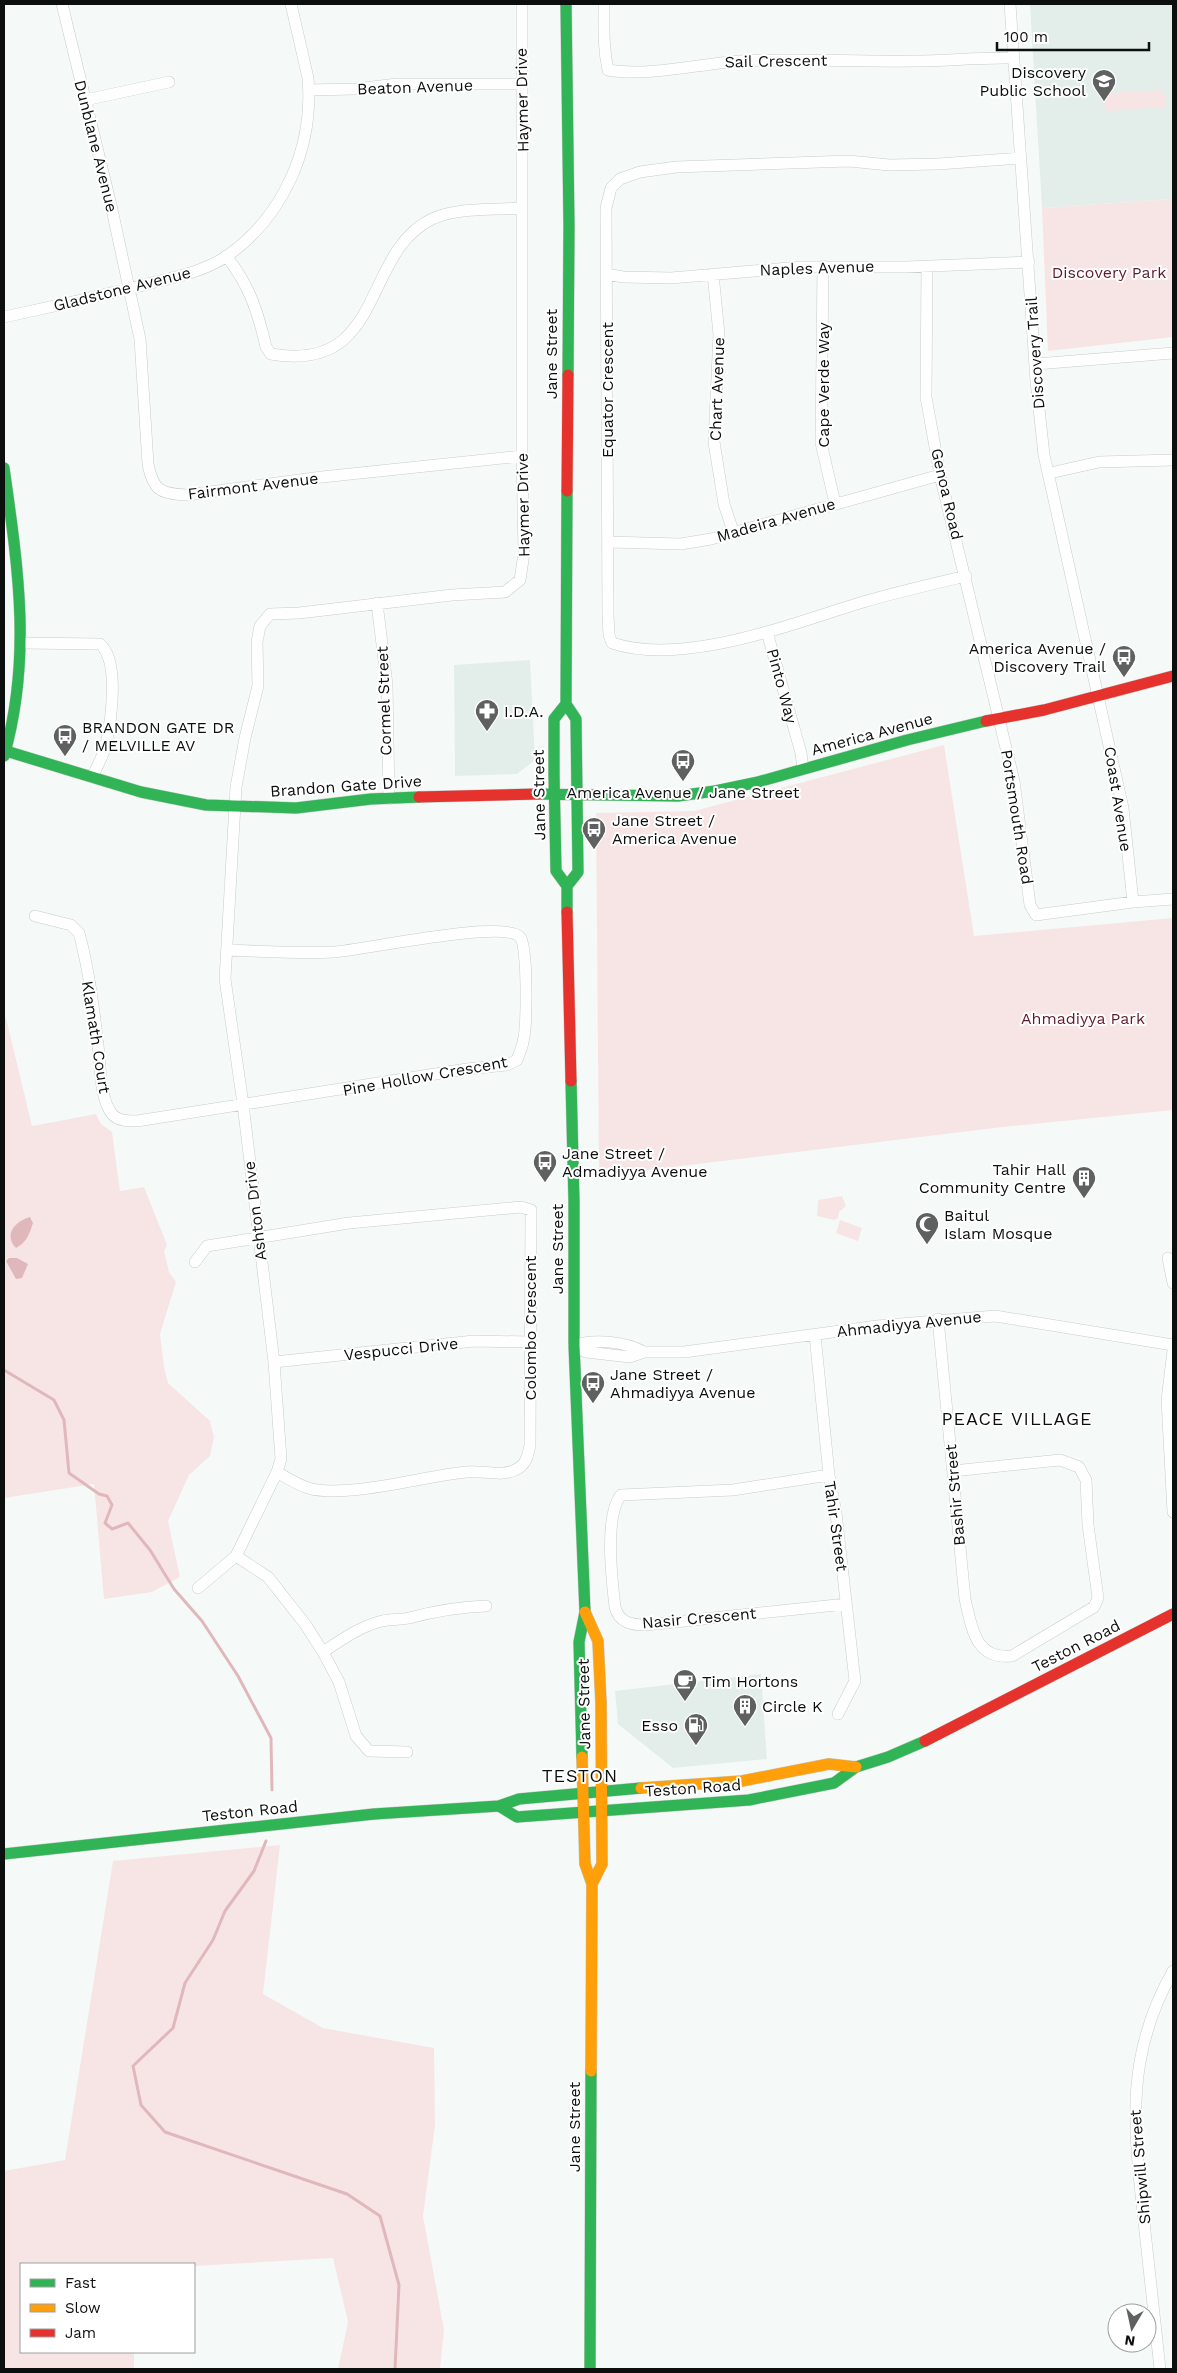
<svg xmlns="http://www.w3.org/2000/svg" width="1177" height="2373" viewBox="0 0 1177 2373" font-family="'Work Sans',sans-serif">
	<style>
		.built { fill: #e3eeea }
		.green { fill: #f7e5e6 }
		.water { fill: #e0b8bc }
		.lines { fill: none; stroke-linecap: round; stroke-linejoin: round }
		.stream { stroke: #e0b8bc; stroke-width: 3 }
		.street-casing { stroke: #c8ccca; stroke-width: 12 }
		.fast-casing { stroke: #c8ccca; stroke-width: 12 }
		.slow-casing { stroke: #c8ccca; stroke-width: 12 }
		.jam-casing { stroke: #c8ccca; stroke-width: 12 }
		.street { stroke: #fefefe; stroke-width: 11 }
		.fast { stroke: #30b455; stroke-width: 11 }
		.slow { stroke: #ff9f0a; stroke-width: 11 }
		.jam { stroke: #e5322d; stroke-width: 11 }
		.labels { text-anchor: middle; dominant-baseline: central; stroke-width: 4; stroke-linejoin: round; paint-order: stroke }
		.street-label { font-size: 16px; fill: #0d0f0e; stroke: #fff }
		.poi-label { font-size: 16px; fill: #0d0f0e; stroke: #fff; text-anchor: start }
		.park-label { font-size: 16px; fill: #601b2b; stroke: #fff }
		.neighbourhood-label { font-size: 18px; letter-spacing: 1px; fill: #0d0f0e; stroke: #fff }
	</style>
	<rect width="100%" height="100%" fill="#f5faf8"/>
	<path class="built" d="M1030 5H1173V199L1042 208Z
		M530 660 535 760 517 774 455 776 454 665Z
		M761 1674 767 1759 673 1768 618 1724 615 1691Z"/>
	<path class="green" d="M1159 90 1165 95V107L1105 111 1104 100 1108 93Z
		M1173 199V337L1048 351 1042 208Z
		M944 745 974 936 1173 918V1110L1003 1127 599 1176 596 813 694 811Z
		M4 1015 6 1018 32 1126 96 1114 101 1124 112 1132 120 1191 144 1187 167 1245 164 1251 169 1272 176 1282 160 1334 164 1367 168 1383 210 1421 214 1437 210 1456 189 1475 168 1521 180 1577 152 1592 104 1599 94 1484 4 1498Z
		M842 1196 846 1206 839 1212 838 1218 834 1220 817 1216 818 1200Z
		M840 1220 862 1228 858 1241 836 1233Z
		M280 1845 263 1994 323 2028 434 2048 435 2125 423 2216 444 2330 440 2369H338L348 2322 333 2258 194 2266 21 2264V2352H134V2369H5L4 2171 65 2160 113 1861Z"/>
	<path class="water" d="M30 1217 33 1223C29 1235 27 1242 16 1248 3 1235 15 1221 30 1217Z
		M9 1258H17L28 1264 22 1278 16 1279 6 1261Z"/>
	<g class="lines">
		<path class="stream" d="M4 1370 54 1400 64 1420 69 1473 99 1494 107 1496 112 1505 105 1523 112 1529 128 1523 150 1550 174 1589 202 1621 238 1676 271 1738 272 1790
			M266 1841 254 1871 225 1911 213 1940 185 1983 173 2028 133 2066 141 2105 165 2132 347 2194 380 2216 399 2285 395 2369"/>
		<g class="street-casing">
			<path id="street" d="M62 4 111 205 140 339 148 464C153 490 160 494 187 495L322 477 522 456
				M604 4C604 27 603 47 608 70 647 77 699 64 740 61 798 58 856 62 914 61 947 61 980 57 1013 58
				M1010 4 1036 381 1044 455 1123 808 1133 902
				M309 90 356 89 397 84H521
				M85 100 169 82
				M226 256C249 284 258 312 266 347L271 354C386 374 361 253 432 219 459 207 493 210 522 208
				M823 266 821 443 835 503
				M927 266 926 397 940 475 1014 781 1030 905 1036 915 1133 902 1173 899
				M606 274 623 277 671 278 801 267H906L1029 262
				M713 274 719 334 714 442 724 504 733 531
				M4 317C52 307 100 296 148 284 175 277 203 272 227 256 284 216 314 147 308 78L291 4
				M1036 364 1173 353
				M1050 473 1099 462 1173 460
				M609 542 681 544 711 539 940 475
				M966 576C932 584 897 592 863 602 793 623 684 667 612 643L609 635 608 615 606 208 611 188 620 179 640 172 676 167 849 161 889 165 938 164 1020 158
				M377 603 387 685 389 799
				M767 632 801 753 803 769
				M23 643 100 644C120 661 111 721 106 745 103 756 97 767 92 777
				M35 916 71 925 79 933C89 969 94 1009 98 1046 101 1066 99 1097 112 1114 118 1121 128 1121 137 1121L467 1069 507 1065 517 1060C519 1054 522 1048 523 1042 527 1028 528 945 520 937 502 919 365 950 333 952 298 954 262 951 227 950
				M1168 1258 1173 1283
				M195 1262 207 1246 349 1223 521 1207 531 1210 530 1445C528 1456 526 1465 515 1470 501 1477 481 1470 466 1472 424 1476 345 1499 308 1488 296 1484 287 1478 277 1472
				M938 1319 965 1599C972 1628 975 1660 1012 1656L1094 1607 1098 1598 1088 1525 1086 1480 1079 1467 1060 1460 953 1471
				M815 1335 829 1475 836 1513 855 1681 838 1714
				M574 1345 586 1352 630 1357 644 1352H684L877 1326 995 1316 1173 1345
				M574 1345C594 1339 625 1341 644 1352
				M1173 1351 1167 1400 1173 1512
				M274 1362 474 1341 529 1342
				M829 1475 733 1490 621 1495C604 1516 612 1581 615 1607 619 1623 632 1625 646 1625L846 1604
				M236 1556 268 1577 305 1624 323 1652
				M198 1588 236 1556 277 1472 281 1459 274 1362 243 1104 225 979 236 787 245 738 258 686 257 642 260 626 270 614 299 613 452 595 505 592 520 580 524 553 522 456V4
				M407 1752 369 1751 356 1736 339 1682 323 1652C341 1640 361 1626 382 1621 391 1619 400 1620 409 1618 435 1611 459 1607 486 1606
				M1160 2369C1155 2320 1149 2271 1144 2222 1134 2128 1124 2057 1173 1971"/>
		</g>
		<g class="fast-casing">
			<path id="fast" d="M566 4 569 226 568 375
				M4 468C18 567 32 658 4 756
				M567 491 566 704 576 719 578 872 567 886V912
				M566 704 554 719V774L556 871 567 886
				M6 751 141 792 206 805 296 808 371 799 419 797
				M538 794 678 796 715 791 758 782 907 740 986 721
				M571 1081 574 1202V1345L585 1612 579 1642 582 1757
				M499 1806 517 1817 749 1800 834 1783 856 1767 888 1757 925 1741
				M4 1854 374 1814 499 1806 519 1799 641 1788
				M590 2369 591 2071"/>
		</g>
		<g class="slow-casing">
			<path id="slow" d="M585 1612 598 1641 601 1703 602 1864 592 1884
				M582 1757 585 1864 592 1884 591 2071
				M641 1788 742 1781 829 1764 856 1767"/>
		</g>
		<g class="jam-casing">
			<path id="jam" d="M567 491 568 375
				M986 721 1044 710 1173 676
				M419 797 538 794
				M567 912 571 1081
				M925 1741 1173 1614"/>
		</g>
		<use href="#street" class="street"/>
		<use href="#fast" class="fast"/>
		<use href="#slow" class="slow"/>
		<use href="#jam" class="jam"/>
	</g>
	<defs>
		<g id="school-pin" transform="scale(1.25)"><path d="M0 17L-7.5 6A9.5 9.5 0 1 1 7.5 6Z" fill="#5e6160" stroke="#fff"/><path d="M0-5L7-2L0 1L-7-2ZM-4 1L0 2.5L4 1V4Q0 6-4 4Z" fill="#fff"/></g>
		<g id="bus-pin" transform="scale(1.25)"><path d="M0 17L-7.5 6A9.5 9.5 0 1 1 7.5 6Z" fill="#5e6160" stroke="#fff"/><path d="M-5-6H5V4H4V6H2V4H-2V6H-4V4H-5ZM-3.5-4V0h7V-4ZM-3.5 1.2v1.5H-2V1.2ZM2 1.2v1.5H3.5V1.2Z" fill="#fff"/></g>
		<g id="pharmacy-pin" transform="scale(1.25)"><path d="M0 17L-7.5 6A9.5 9.5 0 1 1 7.5 6Z" fill="#5e6160" stroke="#fff"/><path d="M-2-6h4v4h4v4h-4v4h-4v-4h-4v-4h4Z" fill="#fff"/></g>
		<g id="building-pin" transform="scale(1.25)"><path d="M0 17L-7.5 6A9.5 9.5 0 1 1 7.5 6Z" fill="#5e6160" stroke="#fff"/><path d="M-4-6H4V6H1V3H-1V6H-4ZM-2.5-4.3h1.7v1.8h-1.7ZM.8-4.3h1.7v1.8H.8ZM-2.5-1h1.7V.8h-1.7ZM.8-1h1.7V.8H.8Z" fill="#fff"/></g>
		<g id="mosque-pin" transform="scale(1.25)"><path d="M0 17L-7.5 6A9.5 9.5 0 1 1 7.5 6Z" fill="#5e6160" stroke="#fff"/><path d="M3.5-4.9A6 6 0 1 0 3.5 4.9A5 5 0 1 1 3.5-4.9Z" fill="#fff"/></g>
		<g id="cafe-pin" transform="scale(1.25)"><path d="M0 17L-7.5 6A9.5 9.5 0 1 1 7.5 6Z" fill="#5e6160" stroke="#fff"/><path d="M-5.5-4.5H6V0H3Q3 3.5 0 3.5H-2.5Q-5.5 3.5-5.5 0ZM3-3.2v2h1.7v-2ZM-6 4.5H4V6H-6Z" fill="#fff"/></g>
		<g id="fuel-pin" transform="scale(1.25)"><path d="M0 17L-7.5 6A9.5 9.5 0 1 1 7.5 6Z" fill="#5e6160" stroke="#fff"/><path d="M-5.5-6h7V0h2V4h1.3V-2.5L3-4.5l.8-.8L6-3V5H2.5V1h-1V6h-7ZM-4.2-4.7v3.2H.2V-4.7Z" fill="#fff"/></g>
	</defs>
	<g fill-rule="evenodd">
		<use href="#school-pin" x="1104" y="81"/>
		<use href="#bus-pin" x="1124" y="657"/>
		<use href="#pharmacy-pin" x="487" y="711"/>
		<use href="#bus-pin" x="65" y="736"/>
		<use href="#bus-pin" x="683" y="761"/>
		<use href="#bus-pin" x="594" y="829"/>
		<use href="#bus-pin" x="545" y="1162"/>
		<use href="#building-pin" x="1084" y="1178"/>
		<use href="#mosque-pin" x="927" y="1224"/>
		<use href="#bus-pin" x="593" y="1383"/>
		<use href="#cafe-pin" x="685" y="1681"/>
		<use href="#building-pin" x="745" y="1706"/>
		<use href="#fuel-pin" x="696" y="1725"/>
	</g>
	<g class="labels">
		<g class="street-label">
			<text transform="translate(776 61) rotate(-1)">Sail Crescent</text>
			<text transform="translate(415 87) rotate(-2)">Beaton Avenue</text>
			<text transform="translate(522 100) rotate(-91)">Haymer Drive</text>
			<text transform="translate(96 146) rotate(76)">Dunblane Avenue</text>
			<text transform="translate(817 268) rotate(-2)">Naples Avenue</text>
			<text transform="translate(122 289) rotate(-14)">Gladstone Avenue</text>
			<text transform="translate(1035 353) rotate(-94)">Discovery Trail</text>
			<text transform="translate(551 354) rotate(-90)">Jane Street</text>
			<text transform="translate(823 385) rotate(-90)">Cape Verde Way</text>
			<text transform="translate(717 389) rotate(-88)">Chart Avenue</text>
			<text transform="translate(607 390) rotate(-90)">Equator Crescent</text>
			<text transform="translate(253 486) rotate(-7)">Fairmont Avenue</text>
			<text transform="translate(947 494) rotate(77)">Genoa Road</text>
			<text transform="translate(523 505) rotate(-91)">Haymer Drive</text>
			<text transform="translate(776 520) rotate(-16)">Madeira Avenue</text>
			<text transform="translate(782 686) rotate(75)">Pinto Way</text>
			<text transform="translate(384 701) rotate(-92)">Cormel Street</text>
			<text transform="translate(872 734) rotate(-15)">America Avenue</text>
			<text transform="translate(346 786) rotate(-4)">Brandon Gate Drive</text>
			<text transform="translate(539 795) rotate(-91)">Jane Street</text>
			<text transform="translate(1118 799) rotate(81)">Coast Avenue</text>
			<text transform="translate(1017 817) rotate(81)">Portsmouth Road</text>
			<text transform="translate(96 1037) rotate(81)">Klamath Court</text>
			<text transform="translate(425 1076) rotate(-10)">Pine Hollow Crescent</text>
			<text transform="translate(255 1211) rotate(-97)">Ashton Drive</text>
			<text transform="translate(557 1249) rotate(-90)">Jane Street</text>
			<text transform="translate(909 1324) rotate(-6)">Ahmadiyya Avenue</text>
			<text transform="translate(530 1328) rotate(-90)">Colombo Crescent</text>
			<text transform="translate(401 1349) rotate(-6)">Vespucci Drive</text>
			<text transform="translate(955 1495) rotate(-95)">Bashir Street</text>
			<text transform="translate(836 1526) rotate(82)">Tahir Street</text>
			<text transform="translate(699 1618) rotate(-5)">Nasir Crescent</text>
			<text transform="translate(1076 1646) rotate(-27)">Teston Road</text>
			<text transform="translate(584 1704) rotate(-91)">Jane Street</text>
			<text transform="translate(693 1788) rotate(-4)">Teston Road</text>
			<text transform="translate(250 1811) rotate(-6)">Teston Road</text>
			<text transform="translate(574 2127) rotate(-90)">Jane Street</text>
			<text transform="translate(1140 2167) rotate(-95)">Shipwill Street</text>
		</g>
		<g class="poi-label">
			<text x="1086" y="72" text-anchor="end">Discovery<tspan x="1086" dy="18">Public School</tspan></text>
			<text x="1106" y="648" text-anchor="end">America Avenue /<tspan x="1106" dy="18">Discovery Trail</tspan></text>
			<text x="504" y="711">I.D.A.</text>
			<text x="82" y="727">BRANDON GATE DR<tspan x="82" dy="18">/ MELVILLE AV</tspan></text>
			<text x="683" y="792" text-anchor="middle">America Avenue / Jane Street</text>
			<text x="612" y="820">Jane Street /<tspan x="612" dy="18">America Avenue</tspan></text>
			<text x="562" y="1153">Jane Street /<tspan x="562" dy="18">Admadiyya Avenue</tspan></text>
			<text x="1066" y="1169" text-anchor="end">Tahir Hall<tspan x="1066" dy="18">Community Centre</tspan></text>
			<text x="944" y="1215">Baitul<tspan x="944" dy="18">Islam Mosque</tspan></text>
			<text x="610" y="1374">Jane Street /<tspan x="610" dy="18">Ahmadiyya Avenue</tspan></text>
			<text x="702" y="1681">Tim Hortons</text>
			<text x="762" y="1706">Circle K</text>
			<text x="678" y="1725" text-anchor="end">Esso</text>
		</g>
		<g class="park-label">
			<text x="1109" y="272">Discovery Park</text>
			<text x="1083" y="1018">Ahmadiyya Park</text>
		</g>
		<g class="neighbourhood-label">
			<text x="1017" y="1418">PEACE VILLAGE</text>
			<text x="580" y="1775">TESTON</text>
		</g>
	</g>
	<rect width="1177" height="2373" fill="none" stroke="#0d0f0e" stroke-width="10"/>
	<rect x="20" y="2263" width="175" height="90" fill="#ffffff" stroke="#9e9f9f"/>
	<rect x="30" y="2279" width="25" height="8" fill="#30b455" stroke="#9e9f9f"/>
	<text x="65" y="2288" font-size="15" fill="#0d0f0e">Fast</text>
	<rect x="30" y="2304" width="25" height="8" fill="#ff9f0a" stroke="#9e9f9f"/>
	<text x="65" y="2313" font-size="15" fill="#0d0f0e">Slow</text>
	<rect x="30" y="2329" width="25" height="8" fill="#e5322d" stroke="#9e9f9f"/>
	<text x="65" y="2338" font-size="15" fill="#0d0f0e">Jam</text>
	<g transform="translate(1132 2328) rotate(189)"><circle r="24" fill="#ffffff" stroke="#9e9f9f"/>
	<path d="M0-4L9 19L0 12L-9 19Z" fill="#5e6160"/>
	<text y="-8" font-size="14" font-weight="bold" text-anchor="middle" fill="#0d0f0e">N</text>
	</g>
	<path d="M997 42v8h152v-8" fill="none" stroke="#0d0f0e" stroke-width="2.5"/>
	<text x="1004" y="42" font-size="15" fill="#0d0f0e" stroke="#ffffff" stroke-width="4" paint-order="stroke">100 m</text>
</svg>
